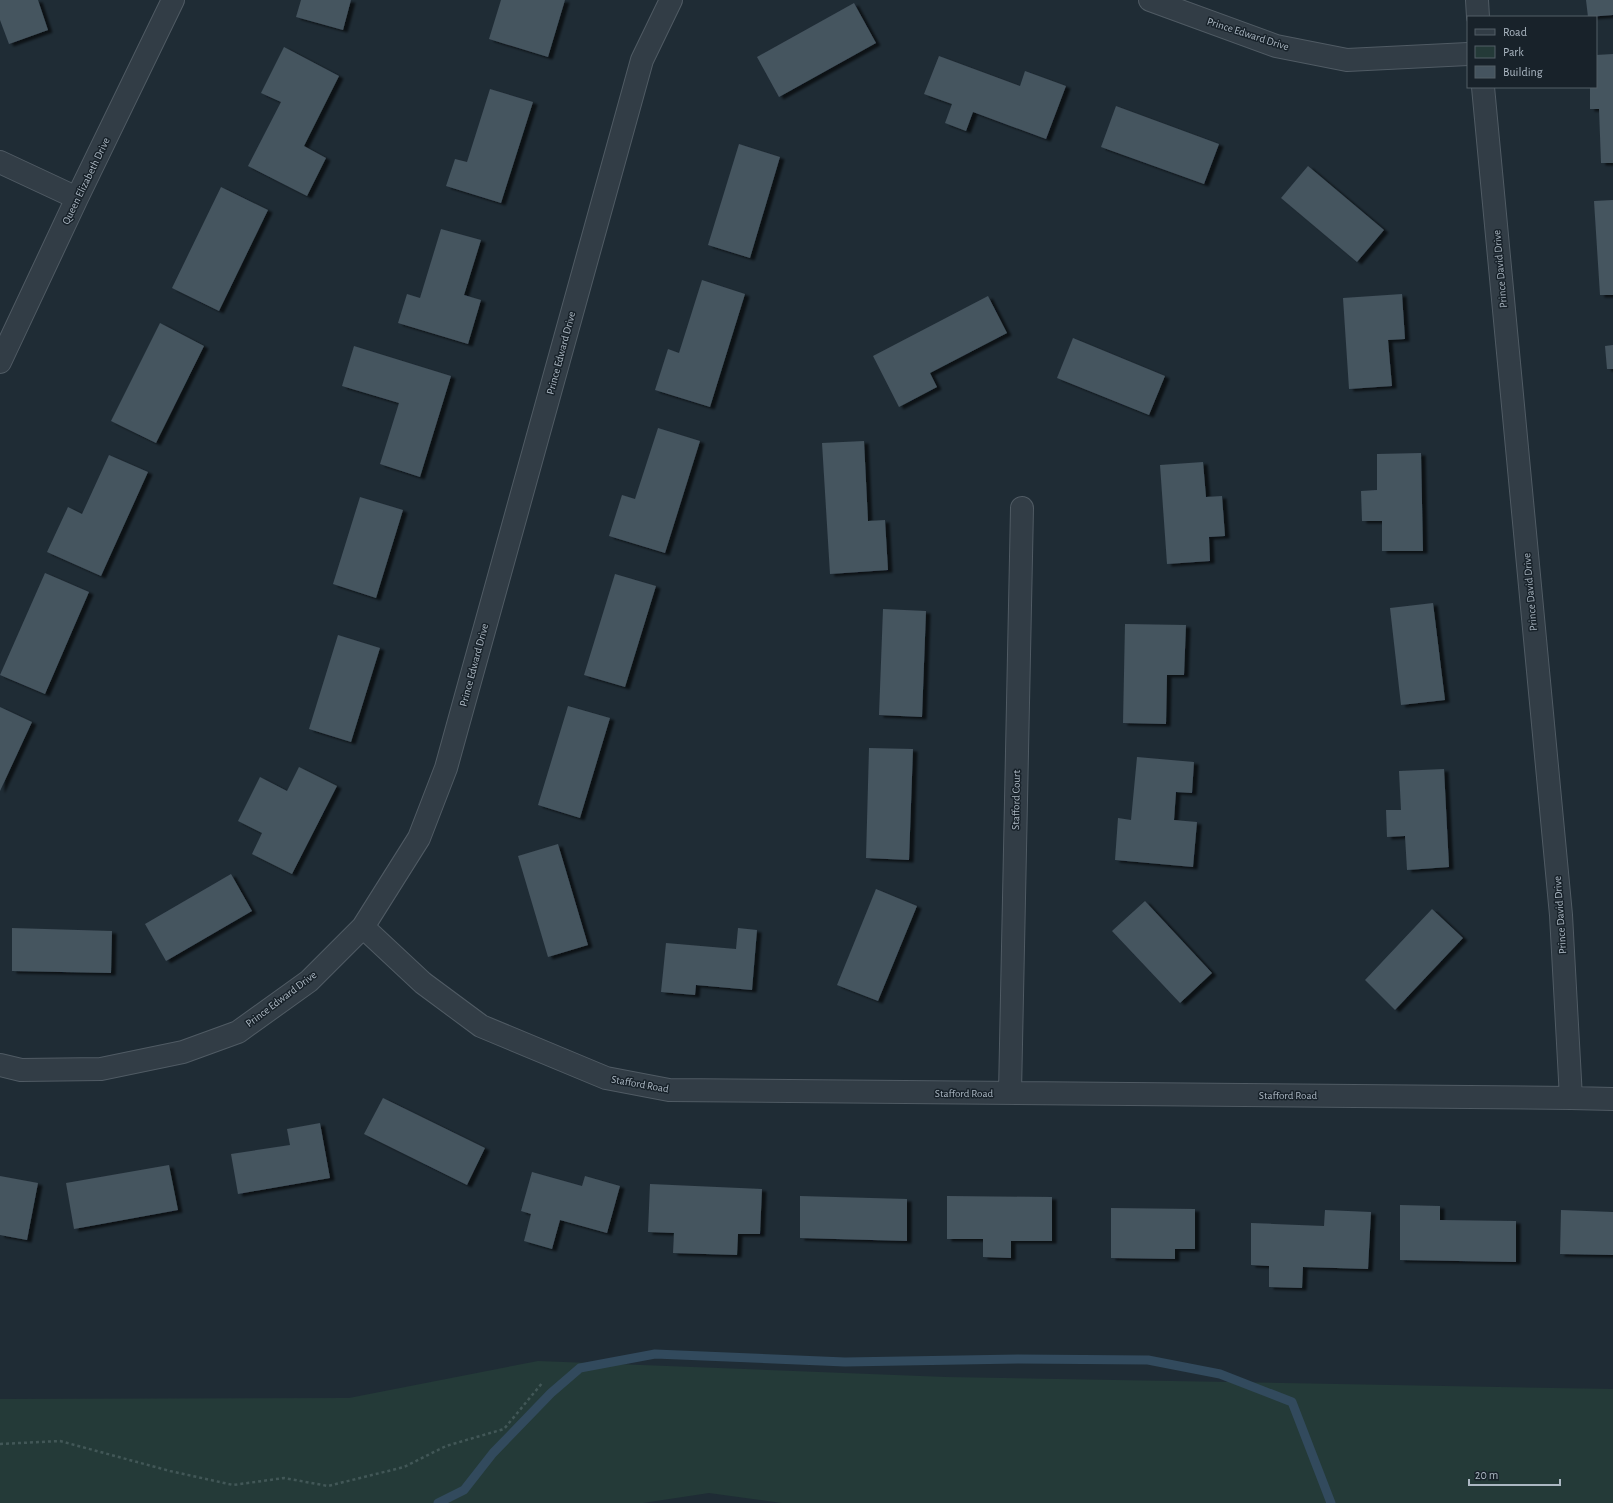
<svg xmlns="http://www.w3.org/2000/svg" width="1613" height="1503" viewBox="0 0 1613 1503" font-family="'Alegreya Sans',sans-serif">
	<style>
		.green { fill: #243a38 }
		.lines { fill: none; stroke-linecap: round; stroke-linejoin: round }
		.stream { stroke: #324a5d; stroke-width: 9 }
		.building { fill: #45545f; filter: url(#shadow) }
		.minor-casing { stroke: #505b64; stroke-width: 24 }
		.path { stroke: #425757; stroke-width: 2.5; stroke-dasharray: 3 3; stroke-linecap: butt }
		.minor { stroke: #323d46; stroke-width: 22 }
		.labels { text-anchor: middle; dominant-baseline: central; stroke-width: 3; stroke-linejoin: round; paint-order: stroke }
		.street-label { font-size: 11px; fill: #acb8c3; stroke: #18222a }
	</style>
	<defs>
		<filter id="shadow"><feDropShadow dx="4.5" dy="2.5" stdDeviation="1" flood-color="#0009"/></filter>
	</defs>
	<rect width="100%" height="100%" fill="#1f2c35"/>
	<path class="green" d="M538 1361 946 1377 1613 1389V1503H782L709 1493 643 1503H0V1399L349 1398Z"/>
	<g class="lines">
		<path class="stream" d="M438 1503 464 1490 493 1453 551 1393 580 1368 655 1354 845 1362 1018 1359 1148 1360 1220 1374 1292 1402 1331 1503"/>
	</g>
	<path class="building" d="M0 0H38L48 30 9 44 0 20Z
		M301 0H351L343 30 296 17Z
		M501 0H565L548 57 489 39Z
		M1586 0H1613V15L1588 17Z
		M854 3 876 43 779 97 757 57Z
		M284 47 339 76 304 146 326 158 307 196 248 166 281 102 261 93Z
		M1613 54V163H1601L1599 109H1590V87H1596V55Z
		M939 56 1020 86 1025 71 1066 86 1046 139 973 112 966 131 945 123 952 104 924 94Z
		M490 89 533 102 501 203 446 186 455 159 467 162Z
		M1116 106 1219 144 1204 184 1101 147Z
		M739 144 780 157 750 258 708 245Z
		M1308 166 1384 230 1357 262 1281 198Z
		M221 187 268 210 219 311 172 288Z
		M1613 200V295H1600L1594 201Z
		M441 229 481 240 464 295 481 300 468 344 398 323 407 294 420 298Z
		M702 280 745 294 710 407 655 390 668 349 679 353Z
		M1402 294 1405 339 1388 340 1392 386 1349 389 1343 298Z
		M988 296 1007 333 930 373 937 387 899 407 873 356Z
		M160 323 204 346 156 443 111 421Z
		M1073 338 1165 376 1149 415 1057 378Z
		M1613 345V369H1607L1605 346Z
		M354 346 451 376 420 477 380 464 399 403 342 386Z
		M658 428 700 441 665 553 609 536 622 495 635 499Z
		M864 441 868 521 885 520 888 570 830 574 822 443Z
		M1421 453 1423 551H1382V521H1362L1361 491 1377 490V454Z
		M109 455 148 472 101 576 47 552 68 507 82 514Z
		M1203 462 1206 497 1222 496 1225 536 1209 537 1210 561 1167 564 1160 465Z
		M360 497 403 510 376 598 333 584Z
		M45 573 89 592 45 694 0 675Z
		M615 574 656 586 625 687 584 675Z
		M1433 603 1445 700 1401 705 1390 608Z
		M883 609 926 611 922 717 879 715Z
		M1125 624 1186 625 1184 675H1167L1166 724 1123 723Z
		M338 635 380 648 351 742 309 729Z
		M568 706 610 718 580 818 538 805Z
		M0 707 32 722 0 791Z
		M869 748 913 749 909 860 866 858Z
		M1137 757 1194 762 1192 793 1176 792 1174 820 1197 822 1193 867 1115 860 1118 818 1131 820Z
		M299 767 337 786 292 874 252 854 262 833 238 821 260 777 287 791Z
		M1444 769 1449 867 1407 870 1405 836 1387 837 1386 810H1401L1399 771Z
		M558 844 588 945 548 957 518 856Z
		M231 874 252 911 166 961 145 924Z
		M876 889 917 906 878 1001 837 985Z
		M1145 901 1212 973 1180 1003 1112 931Z
		M1432 909 1463 938 1395 1010 1365 980Z
		M12 928 112 931 111 973 12 971Z
		M738 928 757 930 752 990 696 985 695 995 661 992 666 943 736 949Z
		M383 1098 485 1148 467 1185 364 1134Z
		M320 1123 330 1178 238 1194 231 1154 290 1145 287 1129Z
		M169 1165 178 1210 74 1229 66 1183Z
		M532 1172 582 1186 585 1176 620 1186 607 1233 560 1220 552 1249 524 1241 531 1214 521 1211Z
		M0 1176 38 1183 27 1240 0 1235Z
		M650 1184 762 1189 760 1234H738L737 1255 673 1253 674 1233 648 1232Z
		M800 1196 907 1199V1241L800 1238Z
		M947 1196 1052 1197V1241H1011V1258L983 1257V1239H947Z
		M1400 1205 1440 1206V1220L1516 1221V1262L1400 1260Z
		M1111 1208 1195 1209V1249H1175V1259L1111 1258Z
		M1325 1210 1371 1212 1368 1269 1303 1267 1302 1288 1269 1287V1266L1251 1265V1223L1324 1226Z
		M1561 1210 1613 1212V1255L1560 1254Z"/>
	<g class="lines">
		<g class="minor-casing">
			<path id="minor" d="M1150 0 1276 46 1347 60 1468 54
				M1477 0 1478 17
				M1483 87 1561 915 1571 1098
				M0 162 77 198
				M0 362 77 198 173 0
				M363 927 423 983 481 1026 606 1078 669 1090 1571 1098 1613 1099
				M0 1065 21 1070 101 1069 183 1052 238 1032 309 981 363 927 419 838 446 768 642 60 671 0
				M1010 1093 1022 508"/>
		</g>
		<path class="path" d="M0 1444 60 1441 170 1471 233 1485 284 1478 328 1486 404 1467 446 1446 504 1429 543 1382"/>
		<use href="#minor" class="minor"/>
	</g>
	<g class="labels">
		<g class="street-label">
			<text transform="translate(1248 34) rotate(18)">Prince Edward Drive</text>
			<text transform="translate(86 181) rotate(-64)">Queen Elizabeth Drive</text>
			<text transform="translate(1500 269) rotate(-95)">Prince David Drive</text>
			<text transform="translate(561 353) rotate(-75)">Prince Edward Drive</text>
			<text transform="translate(1530 592) rotate(-95)">Prince David Drive</text>
			<text transform="translate(474 665) rotate(-75)">Prince Edward Drive</text>
			<text transform="translate(1016 800) rotate(-89)">Stafford Court</text>
			<text transform="translate(1560 915) rotate(-94)">Prince David Drive</text>
			<text transform="translate(281 999) rotate(-37)">Prince Edward Drive</text>
			<text transform="translate(640 1084) rotate(10)">Stafford Road</text>
			<text x="964" y="1093">Stafford Road</text>
			<text x="1288" y="1095">Stafford Road</text>
		</g>
	</g>
	<rect x="1467" y="16" width="130" height="72" fill="#18222a" stroke="#535e67"/>
	<rect x="1475" y="29" width="20" height="6" fill="#323d46" stroke="#535e67"/>
	<text x="1503" y="36" font-size="12" fill="#acb8c3">Road</text>
	<rect x="1475" y="46" width="20" height="12" fill="#243a38" stroke="#535e67"/>
	<text x="1503" y="56" font-size="12" fill="#acb8c3">Park</text>
	<rect x="1475" y="66" width="20" height="12" fill="#45545f" stroke="#535e67"/>
	<text x="1503" y="76" font-size="12" fill="#acb8c3">Building</text>
	<path d="M1469 1479v6h91v-6" fill="none" stroke="#acb8c3" stroke-width="2"/>
	<text x="1475" y="1479" font-size="12" fill="#acb8c3" stroke="#18222a" stroke-width="3" paint-order="stroke">20 m</text>
</svg>
